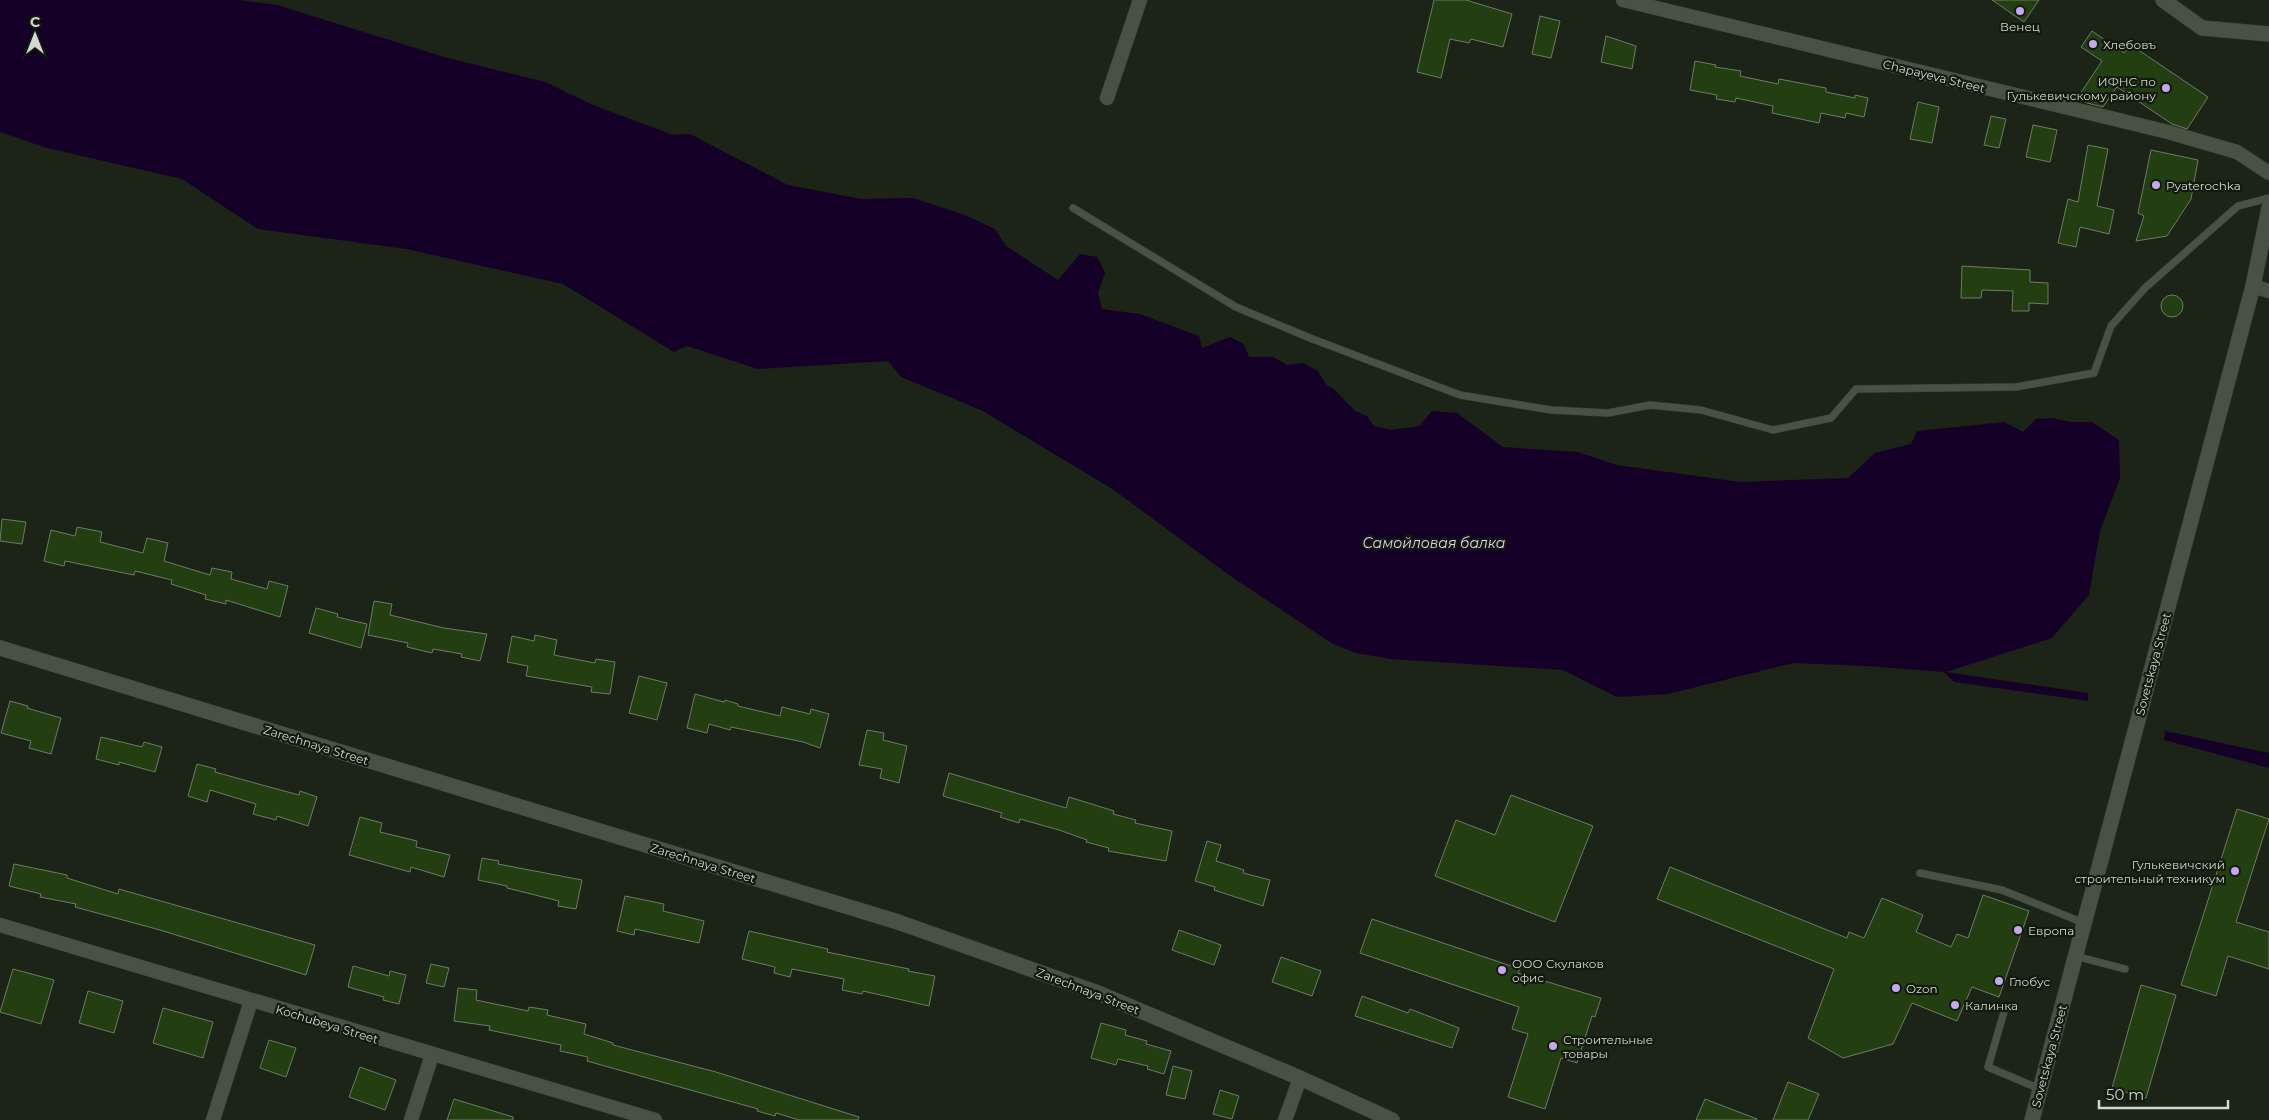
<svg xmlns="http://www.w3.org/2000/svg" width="2269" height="1120" viewBox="0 0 2269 1120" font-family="Montserrat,sans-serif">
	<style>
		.water { fill: #150127 }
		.building { fill: #233f12; stroke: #6f7a69 }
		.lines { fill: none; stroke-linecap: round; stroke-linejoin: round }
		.lane-casing { stroke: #373e34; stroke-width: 8 }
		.street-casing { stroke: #373e34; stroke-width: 15 }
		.secondary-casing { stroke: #373e34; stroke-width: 16 }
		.lane { stroke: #475242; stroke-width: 7 }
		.street { stroke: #475242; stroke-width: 14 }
		.secondary { stroke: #475242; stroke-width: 15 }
		.poi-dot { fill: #c7a6f0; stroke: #111a0d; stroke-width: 2 }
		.labels { text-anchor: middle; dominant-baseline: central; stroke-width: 4.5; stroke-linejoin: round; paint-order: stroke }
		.poi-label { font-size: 12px; fill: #d2d8cf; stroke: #111a0d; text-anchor: start }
		.street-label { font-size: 12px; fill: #d2d8cf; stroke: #111a0d }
		.water-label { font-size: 14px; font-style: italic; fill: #e1cefc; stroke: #111a0d }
	</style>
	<rect width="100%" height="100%" fill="#1b2416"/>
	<path class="water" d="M0 0H239L277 5 444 57 545 82 593 105 673 135 690 134 788 185 861 199 913 198 965 215 995 229 1006 246 1058 280 1080 254 1097 257 1105 273 1098 293 1102 309 1140 314 1199 336 1202 348 1230 337 1244 344 1249 357H1273L1287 365 1303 363 1318 371 1327 386 1333 388 1355 411 1367 416 1374 426 1391 430 1419 426 1432 411 1457 413 1503 447 1578 452 1617 465 1740 482 1848 478 1875 453 1911 444 1917 431 2004 422 2023 432 2036 419 2052 418 2070 422H2092L2119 440 2120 478 2100 531 2089 595 2052 638 1946 672 2088 693V701L1954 682 1944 672 1867 666 1793 663 1668 694 1617 697 1563 670 1391 659 1356 653 1333 644 1229 575 1114 490 981 410 901 377 888 361 758 369 687 346 674 352 563 284 406 249 258 229 182 179 47 148 0 132Z
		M2165 731 2269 753V768L2164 740Z"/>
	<path class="building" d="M1434 0H1466L1512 14 1503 47 1471 39 1469 43 1450 39 1441 78 1417 72Z
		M1992 0H2039L2024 22Z
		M1540 16 1560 21 1551 58 1532 54Z
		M2092 31 2124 53 2131 45 2208 97 2187 129 2172 124 2117 87 2103 107 2087 103 2078 97 2102 61 2081 47Z
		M1606 36 1636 46 1632 69 1601 62Z
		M1695 61 1716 65 1715 67 1741 71 1740 76 1778 84 1779 79 1826 88V92L1855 98V95L1868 98 1864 117 1846 113 1845 118 1821 113 1819 123 1772 113 1773 106 1736 98 1735 102 1716 99 1717 95 1690 90Z
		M1918 102 1939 107 1932 143 1910 139Z
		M1991 116 2006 119 1999 148 1984 145Z
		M2033 125 2057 130 2050 162 2026 157Z
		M2088 145 2108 149 2097 206 2114 210 2109 234 2080 227 2076 247 2058 243 2068 199 2078 202Z
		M2151 150 2198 160 2191 199 2167 236 2136 241 2144 216 2138 213Z
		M1962 266 2030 270V282L2048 283V304L2029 303V311H2012L2013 291 1982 290 1981 298H1961Z
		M2161 306a11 11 0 1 1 22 0a11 11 0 1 1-22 0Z
		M2 519 26 522 22 544 0 541Z
		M77 527 102 532 100 542 143 553 147 538 168 543 164 561 210 575 212 568 232 572 231 579 267 589 269 581 288 586 280 617 226 600V604L205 599 206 595 171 584 172 580 135 571 134 575 65 561 64 566 44 561 51 530 75 536Z
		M374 601 392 604 390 615 444 628 487 634 480 661 461 657 462 654 433 649 432 653 407 647 408 643 368 635Z
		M316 608 338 614 337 617 367 624 361 648 309 633Z
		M535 635 557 640 554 655 595 663 596 659 615 662 610 694 591 692 592 687 526 676 528 666 507 662 512 636 534 641Z
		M639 676 667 683 657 720 629 713Z
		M695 694 724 702 725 700 738 704V706L780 716 782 707 810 714 811 709 829 714 820 748 803 742 731 727 730 730 709 724 707 733 687 728Z
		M10 701 28 706 27 708 61 718 51 754 29 748 31 741 1 733Z
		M867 730 884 733 883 740 907 746 899 783 880 778 882 769 859 765Z
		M101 737 142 747 144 742 162 747 155 772 119 762V765L96 759Z
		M197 764 216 769 215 772 262 785 299 795 300 791 317 797 308 826 277 816 276 820 253 814 256 804 210 790 207 802 188 796Z
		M949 773 1066 808 1069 797 1114 811 1113 814 1136 820 1135 823 1172 831 1166 861 1108 851 1109 848 1086 842 1087 840 1059 830 1020 819 1019 823 1000 817 1002 813 943 796Z
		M1511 795 1593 826 1555 922 1435 876 1456 820 1495 835Z
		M2237 809 2269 819 2236 922 2269 932V969L2228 956 2216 996 2181 985Z
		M360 817 382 823 380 832 417 841 416 847 450 855 444 877 411 867 410 872 349 855Z
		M1207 841 1221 845 1216 861 1244 870 1243 873 1270 880 1263 906 1214 890 1215 887 1195 881Z
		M482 858 499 861 498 864 582 880 576 909 558 906 559 901 507 888V886L478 880Z
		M14 864 67 875V878L118 894 119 889 315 945 306 975 160 930 75 907 76 904 40 897 41 894 9 886Z
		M1670 867 1847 938 1849 932 1864 938 1882 898 1923 915 1916 932 1951 947 1957 934 1968 938 1983 895 2029 911 1999 997 1972 987 1957 1021 1912 1003 1893 1044 1843 1058 1808 1038 1834 969 1657 899Z
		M625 896 664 904 663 911 704 921 699 943 635 929 634 935 617 931Z
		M1372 919 1520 969 1518 973 1601 998 1595 1017 1592 1016 1577 1063 1561 1058 1545 1109 1508 1097 1528 1034 1512 1029 1519 1007 1360 953Z
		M1179 930 1221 945 1214 965 1172 950Z
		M749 931 828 949 827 952 909 969 908 971 935 976 929 1006 863 991 862 994 842 990 844 979 792 969 790 977 774 973 775 967 742 959Z
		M1281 957 1321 971 1312 996 1272 982Z
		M431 964 449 968 444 987 426 983Z
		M353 966 389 976 390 971 406 975 399 1004 383 1000 384 997 348 987Z
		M13 969 54 980 41 1024 0 1012Z
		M2141 985 2176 995 2146 1098 2112 1088Z
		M458 988 477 990 476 1000 528 1011 529 1007 548 1010 547 1015 586 1024 584 1034 613 1043V1045L716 1072 859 1117 858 1120H799L776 1113 775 1116 757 1111 758 1109 587 1061 588 1057 560 1051 561 1045 489 1030 490 1026 454 1021Z
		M88 991 123 1001 114 1033 79 1023Z
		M1362 996 1408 1013 1410 1009 1459 1028 1452 1048 1355 1016Z
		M163 1008 213 1022 203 1058 153 1043Z
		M1101 1023 1126 1030 1125 1035 1147 1041 1146 1044 1171 1051 1164 1074 1147 1069 1148 1066 1118 1059 1116 1065 1091 1058Z
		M269 1040 296 1048 286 1077 260 1068Z
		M1173 1066 1192 1071 1185 1099 1166 1095Z
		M360 1067 396 1080 385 1110 349 1097Z
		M1788 1082 1819 1094 1808 1120H1773Z
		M1220 1090 1239 1096 1232 1119 1213 1114Z
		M454 1099 513 1117V1120H447Z
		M1705 1099 1757 1119V1120H1696Z"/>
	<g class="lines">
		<g class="lane-casing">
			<path id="lane" d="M1073 208 1236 307 1310 338 1460 395 1551 410 1608 413 1650 405 1701 410 1773 430 1831 418 1856 389 2016 387 2094 373 2111 326 2145 288 2238 206 2269 198
				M1920 873 2002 890 2084 923
				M2075 956 2125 969
				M2004 1012 1988 1067 2040 1089"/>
		</g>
		<g class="street-casing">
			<path id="street" d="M1623 0 2168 132 2237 152 2269 173
				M1107 98 1140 0
				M2253 286 2269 291
				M0 925 655 1120
				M213 1120 251 1001
				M411 1120 432 1055
				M1285 1120 1300 1078"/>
		</g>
		<g class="secondary-casing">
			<path id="secondary" d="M2163 0 2202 28 2269 34
				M0 648 898 922 1098 993 1300 1078 1392 1120
				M2032 1120 2253 286 2269 208"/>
		</g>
		<use href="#lane" class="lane"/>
		<use href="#street" class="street"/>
		<use href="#secondary" class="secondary"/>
	</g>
	<g class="poi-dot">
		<circle cx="2020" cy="11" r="5"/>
		<circle cx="2093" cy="44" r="5"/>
		<circle cx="2166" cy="88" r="5"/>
		<circle cx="2156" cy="185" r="5"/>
		<circle cx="2235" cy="871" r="5"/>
		<circle cx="2018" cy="930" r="5"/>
		<circle cx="1502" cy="970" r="5"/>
		<circle cx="1999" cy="981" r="5"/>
		<circle cx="1896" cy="988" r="5"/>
		<circle cx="1955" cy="1005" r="5"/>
		<circle cx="1553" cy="1046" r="5"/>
	</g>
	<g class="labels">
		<g class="poi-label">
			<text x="2020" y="26" text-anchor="middle">Венец</text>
			<text x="2103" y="44">Хлебовъ</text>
			<text x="2156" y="81" text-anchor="end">ИФНС по<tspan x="2156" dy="14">Гулькевичскому району</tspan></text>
			<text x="2166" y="185">Pyaterochka</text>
			<text x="2225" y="864" text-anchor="end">Гулькевичский<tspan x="2225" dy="14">строительный техникум</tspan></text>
			<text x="2028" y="930">Европа</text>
			<text x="1512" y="963">ООО Скулаков<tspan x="1512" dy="14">офис</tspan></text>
			<text x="2009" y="981">Глобус</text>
			<text x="1906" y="988">Ozon</text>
			<text x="1965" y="1005">Калинка</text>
			<text x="1563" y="1039">Строительные<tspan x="1563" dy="14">товары</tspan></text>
		</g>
		<g class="street-label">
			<text transform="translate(1934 76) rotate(14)">Chapayeva Street</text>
			<text transform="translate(2153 664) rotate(-75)">Sovetskaya Street</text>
			<text transform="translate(316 745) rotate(17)">Zarechnaya Street</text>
			<text transform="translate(703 863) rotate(17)">Zarechnaya Street</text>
			<text transform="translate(1088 991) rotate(21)">Zarechnaya Street</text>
			<text transform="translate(327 1024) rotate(17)">Kochubeya Street</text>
			<text transform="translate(2049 1056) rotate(-75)">Sovetskaya Street</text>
		</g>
		<g class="water-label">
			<text x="1434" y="543">Самойловая балка</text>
		</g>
	</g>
	<g transform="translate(35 35)" stroke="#111a0d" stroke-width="4" paint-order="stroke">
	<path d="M0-4L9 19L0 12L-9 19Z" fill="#d2d8cf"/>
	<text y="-8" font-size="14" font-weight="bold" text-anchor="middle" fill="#d2d8cf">С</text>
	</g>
	<path d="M2099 1100v8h129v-8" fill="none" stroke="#d2d8cf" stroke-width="2.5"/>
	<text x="2106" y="1100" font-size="15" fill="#d2d8cf" stroke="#111a0d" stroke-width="4" paint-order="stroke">50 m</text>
</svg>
